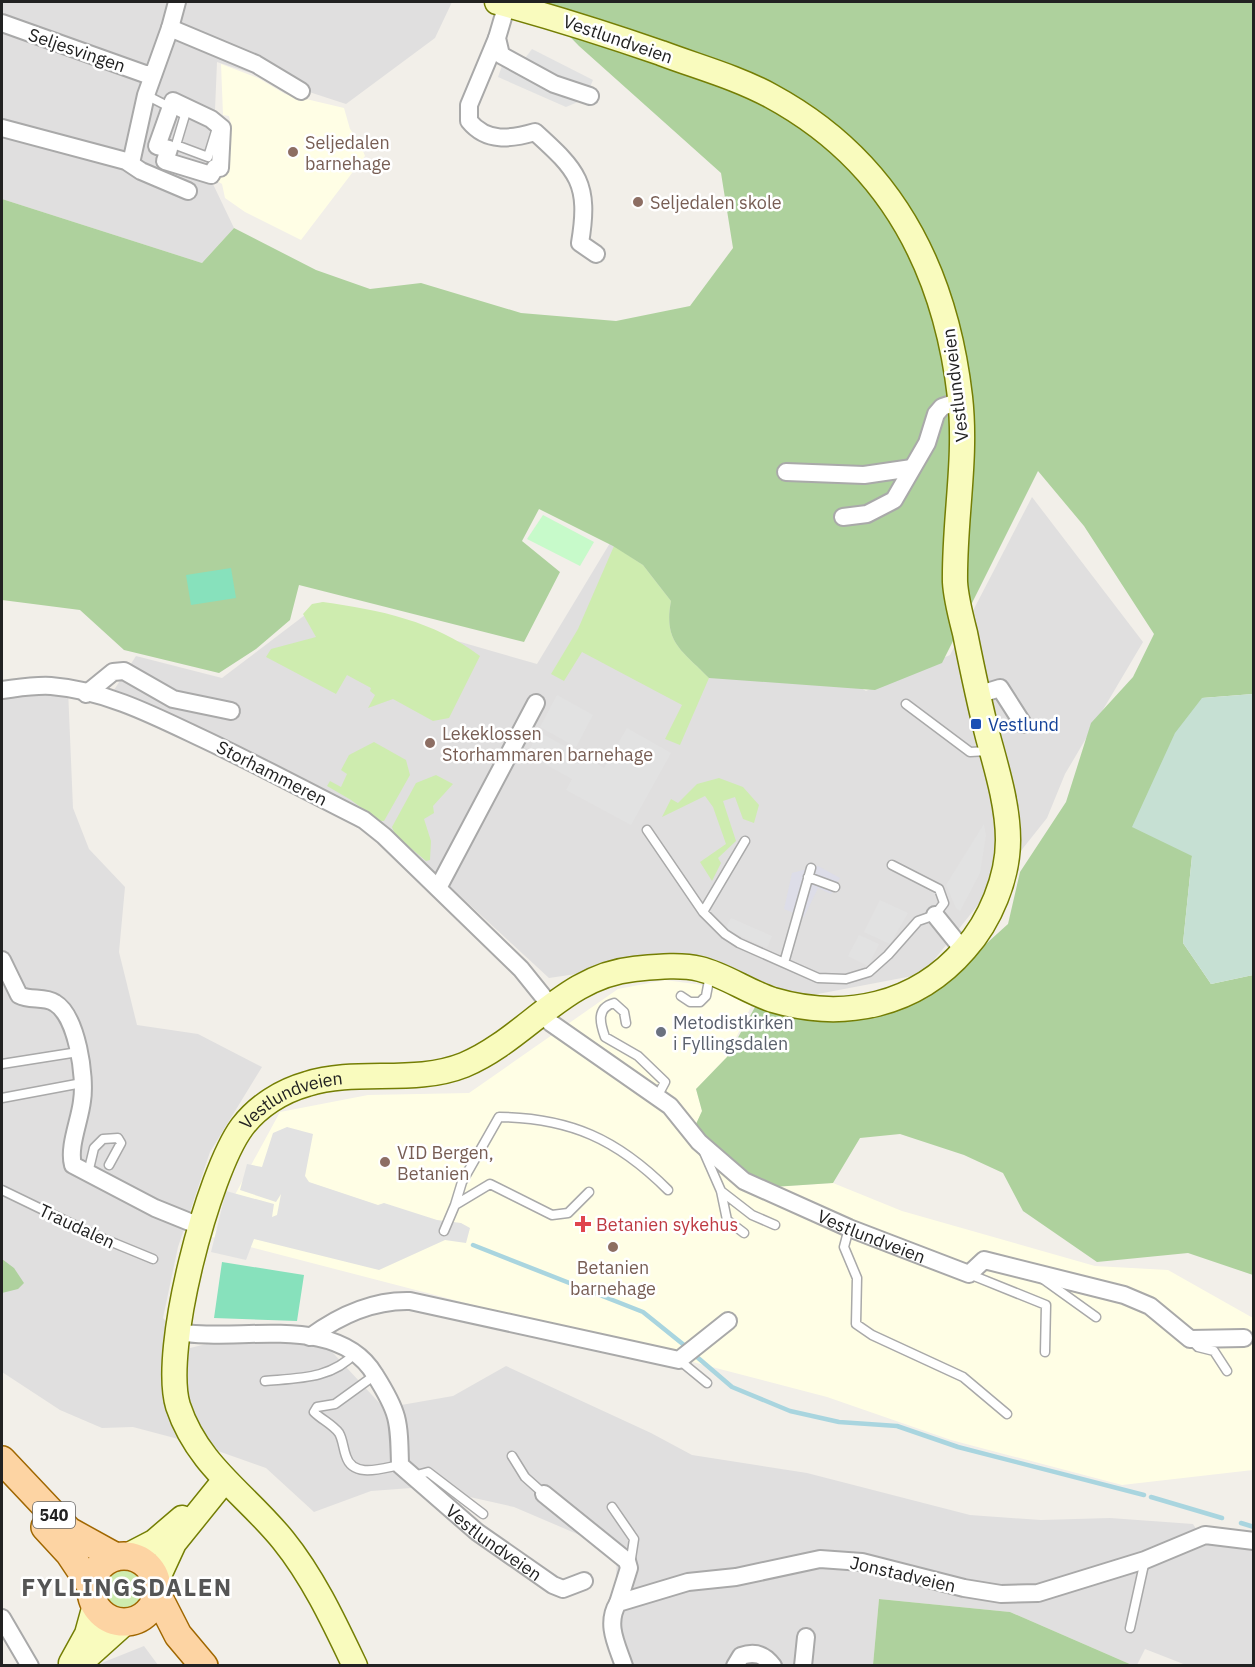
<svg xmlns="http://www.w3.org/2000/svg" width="1255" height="1667" viewBox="0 0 1255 1667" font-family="'IBM Plex Sans',sans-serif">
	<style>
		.residential { fill: #e0dfdf }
		.education { fill: #fffee5 }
		.grass { fill: #ceecaf }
		.forest { fill: #aed19d }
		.wetland { fill: #c6e0d3 }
		.park { fill: #c7faca }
		.pitch { fill: #87e1bc }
		.parking { fill: #e2e2e2 }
		.plaza { fill: #dddde8 }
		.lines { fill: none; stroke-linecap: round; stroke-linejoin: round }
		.stream { stroke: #a9d5df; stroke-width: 4.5 }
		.service-casing { stroke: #a9a9a9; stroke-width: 11 }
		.minor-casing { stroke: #a9a9a9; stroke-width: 20 }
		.secondary-casing { stroke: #747e04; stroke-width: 27 }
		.primary-casing { stroke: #a06700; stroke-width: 30 }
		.service { stroke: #fff; stroke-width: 8 }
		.minor { stroke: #fff; stroke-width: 16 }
		.secondary { stroke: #f9fbbe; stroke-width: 24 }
		.primary { stroke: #fdd4a3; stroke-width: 27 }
		.education-dot { fill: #8d6e63; stroke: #fff; stroke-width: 2 }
		.transit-dot { fill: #1a4fb4; stroke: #fff; stroke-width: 2 }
		.worship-dot { fill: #6b7280; stroke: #fff; stroke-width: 2 }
		.health-dot { fill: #e0444e; stroke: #fff; stroke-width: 2 }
		.labels { text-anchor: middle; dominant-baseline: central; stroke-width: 5; stroke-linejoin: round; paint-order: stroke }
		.shield { fill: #fff; stroke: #646464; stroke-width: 1.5 }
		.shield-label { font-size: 16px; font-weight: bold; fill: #222 }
		.street-label { font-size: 18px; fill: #222; stroke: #fff }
		.education-label { font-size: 18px; fill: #785e54; stroke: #fff; text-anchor: start }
		.transit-label { font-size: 18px; fill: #164399; stroke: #fff; text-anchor: start }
		.worship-label { font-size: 18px; fill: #5b616d; stroke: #fff; text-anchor: start }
		.health-label { font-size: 18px; fill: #be3a42; stroke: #fff; text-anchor: start }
		.district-label { font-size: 24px; font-weight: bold; letter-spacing: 1.5px; fill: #555; stroke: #fff }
	</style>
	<rect width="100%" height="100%" fill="#f2efe9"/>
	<path class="residential" d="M2 2H452L435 38 346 104 217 62 212 182 234 228 202 263 2 199Z
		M1032 497 1143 642 1065 774 1047 818 923 974 802 997 698 956 549 978 381 823 114 690 136 656 222 678 322 602 537 664 610 543 866 691 950 655Z
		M68 689 73 808 89 849 125 887 119 952 137 1025 198 1034 262 1067 210 1152 178 1247 163 1318 190 1348 226 1339 322 1341 384 1408 453 1396 506 1366 651 1433 692 1455 807 1473 970 1515 1041 1520 1110 1518 1193 1524 1198 1532 1253 1541V1665H1186L1145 1649 1137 1665H1132L1010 1612 879 1599 873 1665H629L615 1619 617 1551 514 1507 425 1487 371 1491 314 1512 266 1468 201 1445 133 1427 102 1428 60 1410 2 1372V697Z
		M144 1646 158 1665H100L104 1662Z"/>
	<path class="education" d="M221 64 258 78 285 94 344 108 350 129 359 141 365 156 301 240 245 212 225 198 222 184 211 177 232 129 229 116 223 115Z
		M665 980 717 987 753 1002 727 1057 696 1089 702 1111 690 1137 773 1187 833 1183 902 1211 1095 1266 1168 1270 1253 1318V1470L1122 1485 951 1440 827 1397 212 1237 280 1112 368 1095 469 1093 618 989Z"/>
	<path class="grass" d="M614 546 643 565 671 601C663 643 683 651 709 678L680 745 665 739 682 705 582 652 564 681 551 674 578 629Z
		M323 602C380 610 434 621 480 656L449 718 433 721 393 699 368 708 375 695 370 691 371 688 347 675 336 694 266 657 271 649 316 637 303 614 312 604Z
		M374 742 406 760 410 775 384 821H379L351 800 327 786 330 781 341 787 347 774 341 770 349 755Z
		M436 775 453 784 433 806 434 813 424 819 431 841 430 860 426 861 395 835 392 827 416 783Z
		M719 778 743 787 759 805 754 823 743 819 735 797 723 801 736 841 718 858 721 863 712 881 700 862 726 844 713 807 705 796 662 817 671 799 678 803 697 784Z
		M102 1590a22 22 0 1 1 44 0a22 22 0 1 1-44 0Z"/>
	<path class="forest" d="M536 2H1253V694L1202 698 1192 856 1183 943 1211 984 1253 975V1275L1188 1253 1097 1262 1023 1211 1003 1173 964 1155 900 1134 860 1138 833 1183 773 1187 716 1157 690 1137 702 1111 696 1089 727 1057 759 1000 843 1021 900 1008 946 980 1008 924 1020 872 1066 802 1091 723 1133 677 1154 634 1084 526 1038 471 942 663 875 690 709 678C683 651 663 643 671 601L643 565 613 546 539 509 522 541 560 572 524 642 299 585 290 620 256 649 219 673 124 650 80 610 2 600V199L202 263 234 228 316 270 370 289 421 283 521 313 616 321 690 306 733 248 721 173 579 46Z
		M2 1259 14 1268 24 1283 18 1289 2 1293Z
		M879 1599 1010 1612 1132 1665H873Z"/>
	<path class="wetland" d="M1253 694V975L1211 984 1183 943 1192 856 1132 827 1175 733 1202 698Z"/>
	<path class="park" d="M543 515 594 542 580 566 527 539Z"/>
	<path class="pitch" d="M231 568 236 598 191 605 186 575Z
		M222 1262 304 1275 297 1321 214 1318Z"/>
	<path class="parking" d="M532 49 593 80 585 99 566 107 498 77 507 52 516 58 526 57Z
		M557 695 593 715 576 747 540 727Z
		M627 728 671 753 631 825 566 790 572 779 527 754 539 732 604 768Z
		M984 824 986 835 980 873 960 911 956 908 946 885Z
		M880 900 908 913 890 944 864 932Z
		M731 918 772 936 767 948 725 929Z
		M859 935 879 944 868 966 848 956Z
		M287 1127 313 1134 305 1176 309 1182 378 1205 384 1203 437 1220 461 1223 470 1228 466 1243 445 1240 379 1270 254 1239 246 1260 211 1252 226 1191 274 1204 272 1217 277 1215 281 1194 276 1202 240 1190 247 1164 262 1167 273 1133Z"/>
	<path class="plaza" d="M818 866 840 878 831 894 818 888 804 917 784 909 792 873Z"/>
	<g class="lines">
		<path class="stream" d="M473 1245 643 1312 684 1345
			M697 1357 732 1387 790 1411 839 1422 897 1426 958 1447 1144 1495
			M1151 1497 1222 1518
			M1241 1523 1254 1527"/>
		<g class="service-casing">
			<path id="service" d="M146 95 185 115 176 145 208 157 216 131
				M906 704 970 752 988 751
				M647 830 703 912 725 934 739 943 818 978 846 979 869 972 888 955 918 921 935 915 944 903 939 889 892 865
				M808 877 835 887
				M703 912 745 841
				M784 963 811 868
				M681 996 690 1002H700L706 996 710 975
				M626 1023 624 1012 614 1003C596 1008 600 1023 605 1037L638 1056 665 1082 657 1097
				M2 1064 78 1052
				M2 1098 82 1083
				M703 1150 721 1191 727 1220 744 1233
				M88 1173 94 1148 103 1139 118 1138 121 1143 109 1165
				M2 1190 97 1236 153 1259
				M721 1191 752 1215 775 1225
				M455 1205 462 1182 499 1117C570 1118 617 1139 668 1190
				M849 1228 844 1247 857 1278 856 1324 872 1335 963 1377 1007 1414
				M444 1231 455 1205 490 1184 552 1215 568 1213 589 1192
				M969 1274 1046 1305 1045 1352
				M1043 1279 1096 1317
				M1191 1340 1198 1347 1214 1351 1227 1371
				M679 1360 707 1383
				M375 1375 335 1404 317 1407 314 1412C322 1420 332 1424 339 1433 343 1440 343 1448 346 1456 353 1479 383 1468 400 1465
				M265 1381C298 1378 332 1379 355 1353
				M512 1456 525 1477 544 1494
				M413 1476 428 1472 483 1514
				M612 1507 634 1539 630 1565
				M1130 1628 1145 1560"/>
		</g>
		<g class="minor-casing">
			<g id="minor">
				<path d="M507 4 497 38 501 55 554 84 590 96"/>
				<path d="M2 23 145 74H153"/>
				<path d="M170 28 256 64 301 91"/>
				<path d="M497 38 469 105V121C487 143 511 139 535 132 578 171 590 183 580 243L596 254"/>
				<path d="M173 101 211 119 222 128 220 168H215L211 175 165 161 169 149 157 146Z"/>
				<path d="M2 128 126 161 141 171 188 191"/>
				<path d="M131 163 146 95 170 28 177 2"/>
				<path d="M786 472 864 475 912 468"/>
				<path d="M843 517 867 514 894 500 927 443 936 414 942 407 960 401"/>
				<path d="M2 690C18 688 34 685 51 686 103 690 151 714 197 736 253 762 308 792 364 820L384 836 521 969 550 1005"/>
				<path d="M86 694 113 672 124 671 173 699 231 711"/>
				<path d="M977 695 1000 688 1023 724"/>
				<path d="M438 888 536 703"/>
				<path d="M935 915 964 951"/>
				<path d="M2 960 19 995C30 1001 44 996 55 1003 77 1016 86 1077 82 1101 80 1120 68 1147 73 1165L155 1208 202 1227"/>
				<path id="s1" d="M541 1013 551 1023 670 1106 699 1142 744 1181 849 1228 969 1274 984 1260 1124 1295 1150 1306 1190 1339 1244 1338"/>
				<path id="s2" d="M177 1332C238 1343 338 1312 375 1375 399 1413 399 1420 400 1465L477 1532 553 1585 563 1589 584 1581"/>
				<path d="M310 1337C340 1315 373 1300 410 1301L679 1360 728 1321"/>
				<path d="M544 1494 627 1561 629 1568 618 1603"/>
				<path d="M2 1618 30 1666"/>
				<path d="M624 1666C617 1645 605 1624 618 1603L688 1582 736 1577 820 1559 862 1562 964 1588 1001 1594 1038 1593 1145 1560 1205 1535 1254 1541"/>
				<path d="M735 1666 741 1656C755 1651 765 1655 773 1666"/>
				<path d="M803 1666 806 1637"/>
			</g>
		</g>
		<g class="secondary-casing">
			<g id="secondary">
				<path d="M127 1556 154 1542 182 1518"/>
				<path d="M156 1582 174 1543 224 1481"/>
				<path d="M71 1663 87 1634 95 1605"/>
				<path d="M77 1666 127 1621"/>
				<path id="s3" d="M355 1666C334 1622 313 1577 283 1540 245 1493 198 1466 178 1406 161 1351 208 1173 242 1127 258 1106 282 1091 307 1084 357 1068 414 1085 464 1065 526 1039 564 976 634 969 655 967 680 964 700 969 725 975 748 992 773 1000 844 1021 916 1006 965 949 990 921 1008 878 1008 840 1008 806 997 770 988 737 979 702 972 668 965 633 961 617 956 599 955 582 954 520 967 459 960 397 945 268 889 160 771 96 736 77 698 67 661 53 606 34 552 17 497 2"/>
			</g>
		</g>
		<g class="primary-casing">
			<path id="primary" d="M2 1460 69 1531 116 1557
				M45 1527 69 1553 91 1586
				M91 1589a33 33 0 1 1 66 0a33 33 0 1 1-66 0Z
				M156 1592 178 1635 204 1666"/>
		</g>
		<use href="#service" class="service"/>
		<use href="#minor" class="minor"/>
		<use href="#secondary" class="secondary"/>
		<use href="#primary" class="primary"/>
	</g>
	<g class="education-dot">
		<circle cx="293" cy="152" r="6"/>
		<circle cx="638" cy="202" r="6"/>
		<circle cx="430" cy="743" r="6"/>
		<circle cx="385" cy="1162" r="6"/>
		<circle cx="613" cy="1247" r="6"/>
	</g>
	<rect class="transit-dot" x="970" y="718" width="12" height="12" rx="3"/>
	<circle class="worship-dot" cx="661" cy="1032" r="6"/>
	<path class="health-dot" d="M580 1215h6v6h6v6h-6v6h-6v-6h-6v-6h6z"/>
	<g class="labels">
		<rect class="shield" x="33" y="1502" width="42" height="26" rx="4.5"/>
		<g class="shield-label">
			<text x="54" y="1515">540</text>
		</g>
		<g class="street-label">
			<text transform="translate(618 39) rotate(19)">Vestlundveien</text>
			<text transform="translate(77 50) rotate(19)">Seljesvingen</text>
			<text transform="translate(955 385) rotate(-97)">Vestlundveien</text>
			<text transform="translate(272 773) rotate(27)">Storhammeren</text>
			<text stroke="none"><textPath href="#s3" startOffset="666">Vestlundveien</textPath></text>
			<text transform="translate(77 1226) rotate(25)">Traudalen</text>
			<text stroke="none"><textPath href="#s1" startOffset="404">Vestlundveien</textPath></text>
			<text stroke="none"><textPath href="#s2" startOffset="429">Vestlundveien</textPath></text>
			<text transform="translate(903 1574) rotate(13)">Jonstadveien</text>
		</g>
		<g class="education-label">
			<text x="305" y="142">Seljedalen<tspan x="305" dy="21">barnehage</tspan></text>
			<text x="650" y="202">Seljedalen skole</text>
			<text x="442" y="733">Lekeklossen<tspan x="442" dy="21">Storhammaren barnehage</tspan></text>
			<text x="397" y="1152">VID Bergen,<tspan x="397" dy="21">Betanien</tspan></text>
			<text x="613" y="1267" text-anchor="middle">Betanien<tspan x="613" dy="21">barnehage</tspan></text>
		</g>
		<g class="transit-label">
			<text x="988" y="724">Vestlund</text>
		</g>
		<g class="worship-label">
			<text x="673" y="1022">Metodistkirken<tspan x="673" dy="21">i Fyllingsdalen</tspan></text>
		</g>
		<g class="health-label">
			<text x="596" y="1224">Betanien sykehus</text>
		</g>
		<g class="district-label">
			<text x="127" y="1587">FYLLINGSDALEN</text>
		</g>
	</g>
	<rect width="1255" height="1667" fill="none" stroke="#222222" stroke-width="6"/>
</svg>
